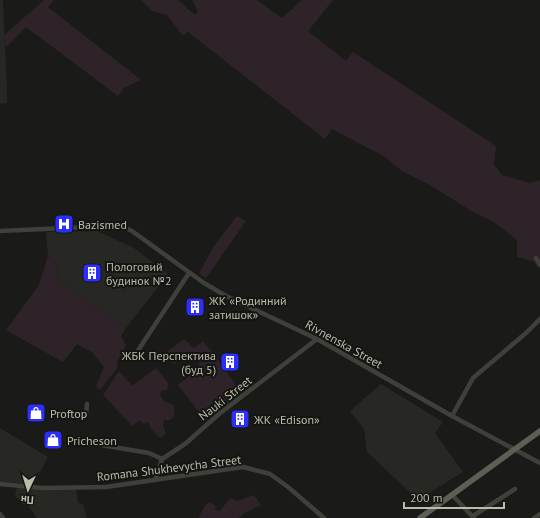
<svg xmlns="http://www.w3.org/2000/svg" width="540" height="518" viewBox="0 0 540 518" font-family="'PT Sans',sans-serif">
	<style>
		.built { fill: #272824 }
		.green { fill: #2e2329 }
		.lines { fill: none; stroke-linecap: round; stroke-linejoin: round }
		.minor { stroke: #3f4039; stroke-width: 4.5 }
		.major { stroke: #5e5f54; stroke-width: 5.5 }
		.labels { text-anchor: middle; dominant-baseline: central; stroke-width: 4; stroke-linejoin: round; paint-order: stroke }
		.poi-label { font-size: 12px; fill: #bbbca9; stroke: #151613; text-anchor: start }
		.street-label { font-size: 12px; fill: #bbbca9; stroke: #151613 }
	</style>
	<rect width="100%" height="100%" fill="#1a1b18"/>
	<path class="built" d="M0 0H3L7 91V103L0 104Z
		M97 231 134 248 168 274 126 328 58 281 55 259 48 256 46 232Z
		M381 384 443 422 435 433 463 472 418 500 367 452 364 429 350 411Z
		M0 428 48 457 34 484 4 482 0 483Z
		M17 487 76 489 78 503 83 504 87 518H37L26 503 23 505 15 495Z"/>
	<path class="green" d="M44 0H54L48 7 141 80 124 88 118 96 26 27 6 47 4 35Z
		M141 0H178L195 15 198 11 192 0H257L282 18 302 0H333L308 31 346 61 353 52 496 146 494 165 502 175 530 183 540 180V262L538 267 534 262 517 257V240L494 222 473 212 430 185 402 171 385 157 332 129 325 139 188 32 185 33V35H182L167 15 152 11Z
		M237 216 246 221 206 278 199 273 214 246Z
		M48 256 55 259 58 281 126 328 121 336 126 345 117 362 118 367 100 390 96 386 104 367 92 352 77 344 63 362 6 330 39 285Z
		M184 339 194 348 203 341 215 355 242 394 206 421 178 385 201 367 194 353 173 364 164 354Z
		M156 368 169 384 167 390 161 391 160 395 164 401 173 405 175 414 171 420H164L163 426 166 433 163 437H159L152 430 148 422 144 424 140 420 132 426 103 395 119 371 132 386Z
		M254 495 261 505 243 514 239 518H199L204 506 210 502 216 506 215 509 220 511 230 498 237 501Z"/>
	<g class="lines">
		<path class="minor" d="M0 231 110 226 124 227 132 231 204 283 226 296 317 339 452 416 540 463
			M536 258 540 265
			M137 352 189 273
			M86 415 87 404
			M452 416 473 378 526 333 540 319
			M71 440 149 453 162 459
			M155 480 162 459 185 444 219 414 317 339
			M0 484 43 488 106 487 243 467 270 474 288 487 324 518
			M452 495 474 518
			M0 514 3 518
			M473 516 515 489
			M534 518 540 514"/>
		<path class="major" d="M420 518 540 431"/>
	</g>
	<defs>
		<g id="hospital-square" transform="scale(1)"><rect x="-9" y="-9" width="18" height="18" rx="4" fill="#2c2eff" stroke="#151613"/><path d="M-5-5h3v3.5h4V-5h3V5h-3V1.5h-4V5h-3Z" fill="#fff"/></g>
		<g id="building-square" transform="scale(1)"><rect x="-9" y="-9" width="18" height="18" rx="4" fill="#2c2eff" stroke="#151613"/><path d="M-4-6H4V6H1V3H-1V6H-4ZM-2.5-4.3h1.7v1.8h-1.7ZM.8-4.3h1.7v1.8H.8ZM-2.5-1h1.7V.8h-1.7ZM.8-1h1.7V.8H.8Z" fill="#fff"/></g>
		<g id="shop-square" transform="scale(1)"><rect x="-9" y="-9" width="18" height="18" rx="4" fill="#2c2eff" stroke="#151613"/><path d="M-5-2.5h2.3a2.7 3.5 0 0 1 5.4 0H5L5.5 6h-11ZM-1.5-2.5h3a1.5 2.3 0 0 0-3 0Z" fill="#fff"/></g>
	</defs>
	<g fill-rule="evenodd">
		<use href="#hospital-square" x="64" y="224"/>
		<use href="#building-square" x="92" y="273"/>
		<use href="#building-square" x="195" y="307"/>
		<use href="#building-square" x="230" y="362"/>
		<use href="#shop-square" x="36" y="413"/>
		<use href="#building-square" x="240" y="419"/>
		<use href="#shop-square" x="53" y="440"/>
	</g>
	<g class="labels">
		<g class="poi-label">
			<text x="78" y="224">Bazismed</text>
			<text x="106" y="266">Пологовий<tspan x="106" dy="14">будинок №2</tspan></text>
			<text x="209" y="300">ЖК «Родинний<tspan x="209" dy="14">затишок»</tspan></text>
			<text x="216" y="355" text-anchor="end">ЖБК Перспектива<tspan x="216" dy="14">(буд 5)</tspan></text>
			<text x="50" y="413">Proftop</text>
			<text x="254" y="419">ЖК «Edison»</text>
			<text x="67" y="440">Pricheson</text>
		</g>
		<g class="street-label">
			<text transform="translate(344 344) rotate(29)">Rivnenska Street</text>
			<text transform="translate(225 398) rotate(-38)">Nauki Street</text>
			<text transform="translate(169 468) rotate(-7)">Romana Shukhevycha Street</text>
		</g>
	</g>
	<g transform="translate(28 490) rotate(184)" stroke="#151613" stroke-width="3" paint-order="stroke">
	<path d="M0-3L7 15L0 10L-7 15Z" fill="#bbbca9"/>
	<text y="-6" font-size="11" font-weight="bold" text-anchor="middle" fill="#bbbca9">Пн</text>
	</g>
	<path d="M404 502v6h100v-6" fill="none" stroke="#bbbca9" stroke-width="2"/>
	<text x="410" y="502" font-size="12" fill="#bbbca9" stroke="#151613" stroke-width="3" paint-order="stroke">200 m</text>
</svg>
